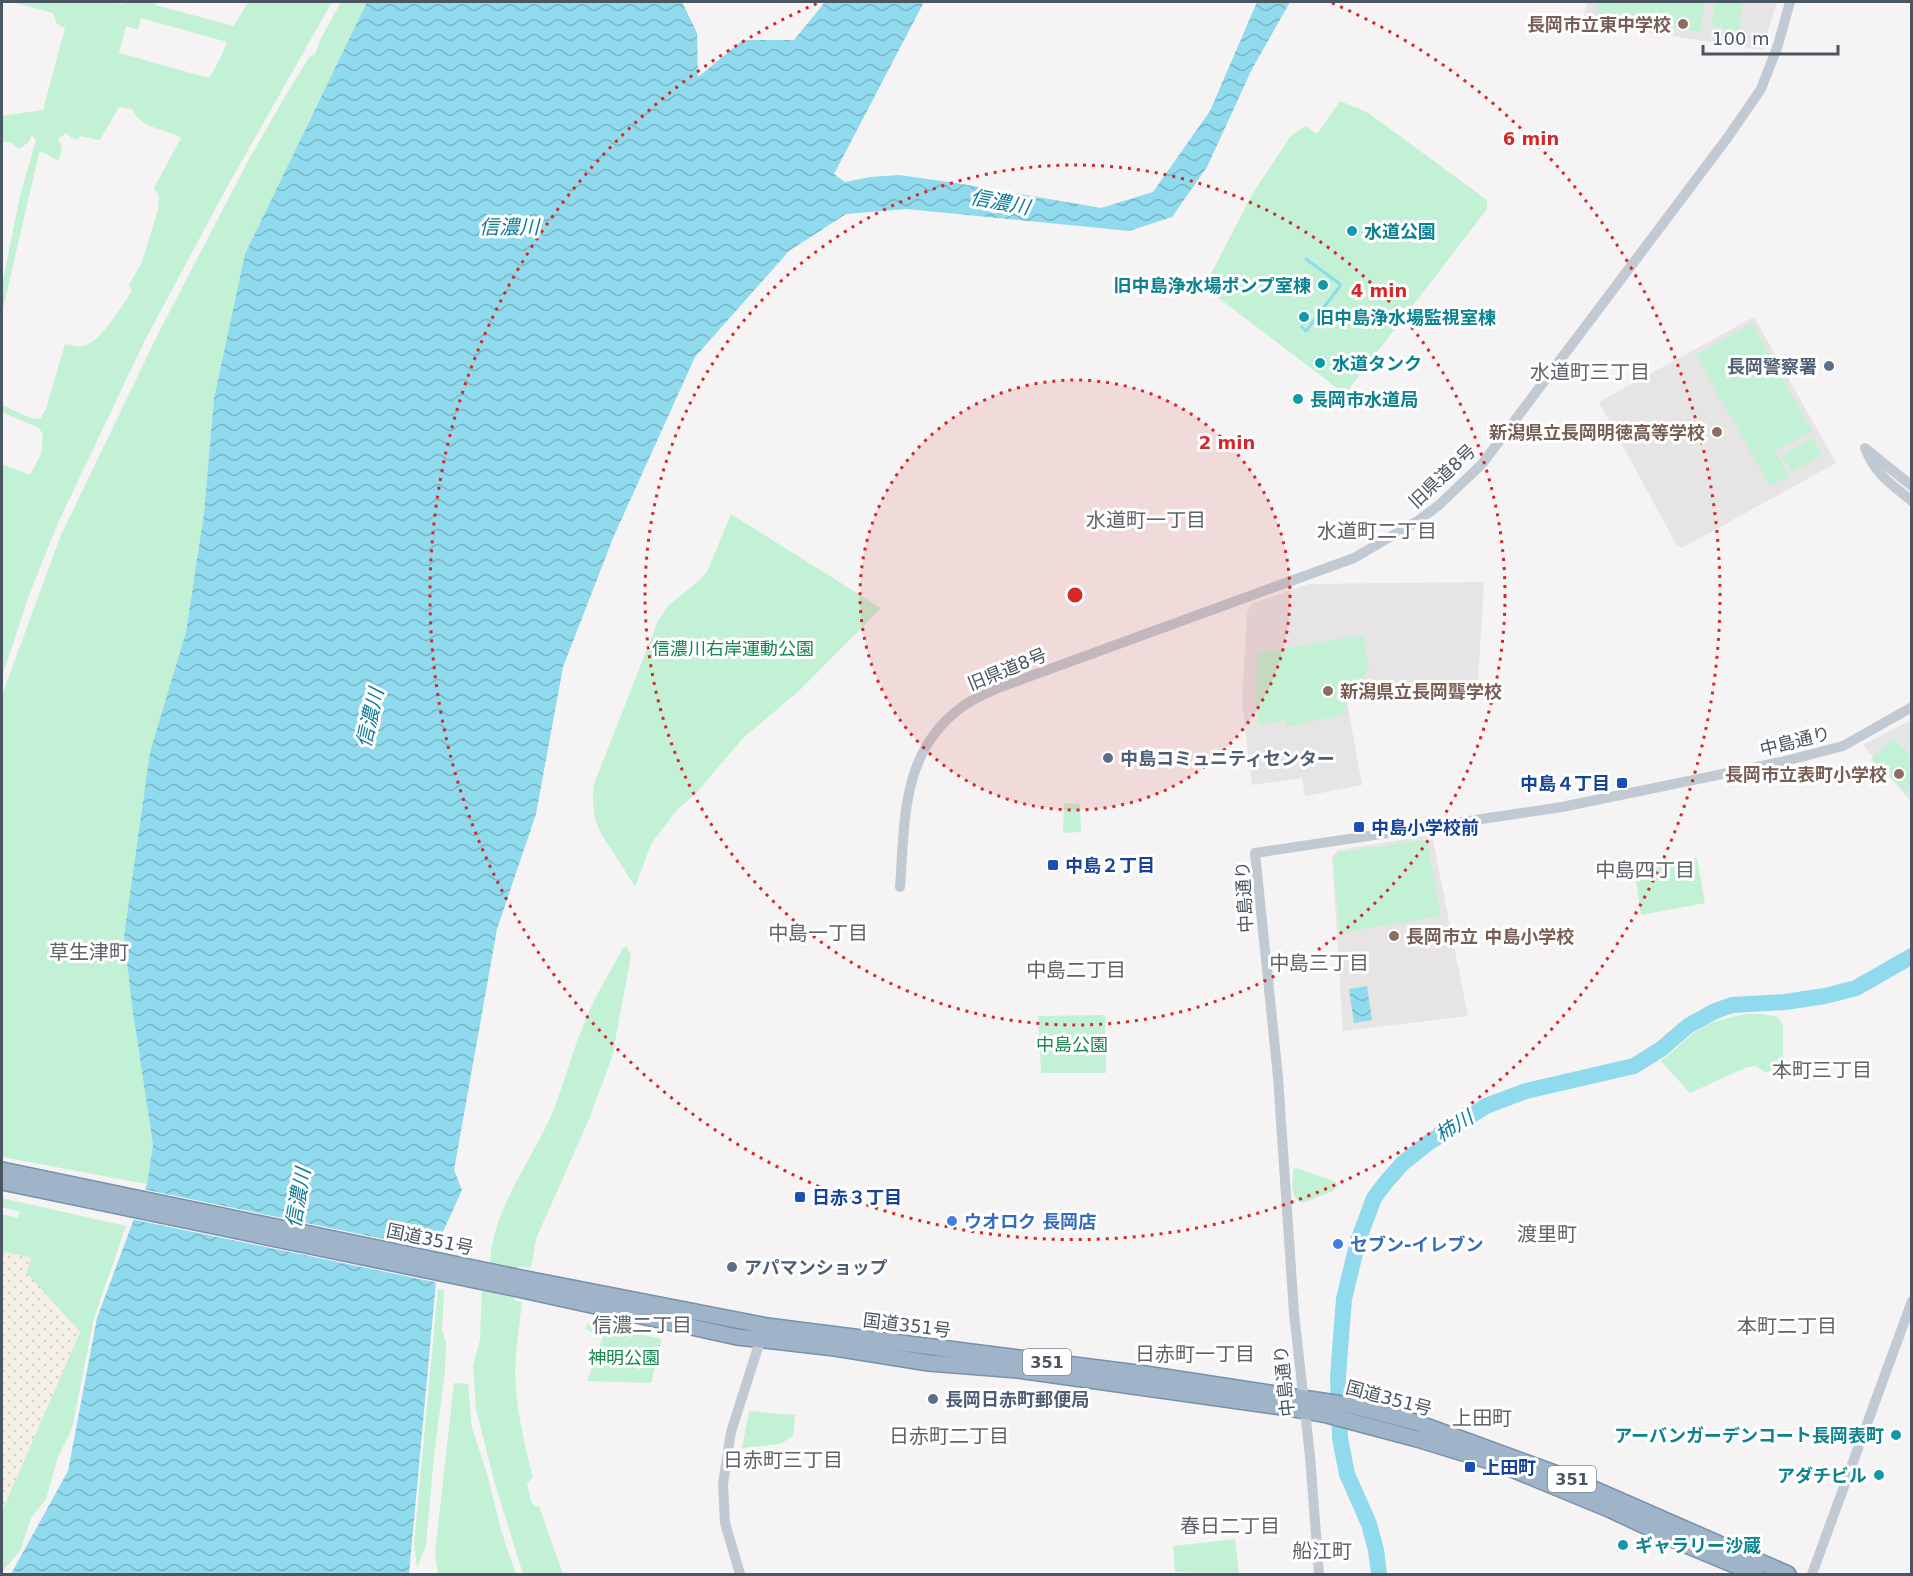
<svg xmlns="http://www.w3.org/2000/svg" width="1913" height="1576" viewBox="0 0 1913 1576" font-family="'DejaVu Sans','Noto Sans JP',sans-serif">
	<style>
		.education { fill: #e6e4e5 }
		.green { fill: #c3f1d5; fill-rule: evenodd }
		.sand { fill: url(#sand-dots) }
		.water { fill: url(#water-waves) }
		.pier { fill: #f5f3f3 }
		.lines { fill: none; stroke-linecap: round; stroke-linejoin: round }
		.stream { stroke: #90daee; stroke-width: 3 }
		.river { stroke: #90daee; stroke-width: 16 }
		.trunk-casing { stroke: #7690ad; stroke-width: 18 }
		.tertiary { stroke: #c1cad2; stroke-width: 10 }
		.trunk { stroke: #9fb4c9; stroke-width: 15 }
		.ring { fill: none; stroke: #d62828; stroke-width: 3; stroke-dasharray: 3 6 }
		.education-dot { fill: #8d6e63; stroke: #fff; stroke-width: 2 }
		.culture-dot { fill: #0f9aa8; stroke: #fff; stroke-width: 2 }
		.service-dot { fill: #5c6f8a; stroke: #fff; stroke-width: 2 }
		.transit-dot { fill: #1a4fb4; stroke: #fff; stroke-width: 2 }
		.shop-dot { fill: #3f7fe0; stroke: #fff; stroke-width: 2 }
		.labels { text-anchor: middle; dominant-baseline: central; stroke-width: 6; stroke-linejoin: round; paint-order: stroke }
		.shield { fill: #fff; stroke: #808990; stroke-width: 1.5 }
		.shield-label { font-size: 16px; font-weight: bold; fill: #4a5661 }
		.education-label { font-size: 18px; font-weight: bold; fill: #785e54; stroke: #fff; text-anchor: end }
		.culture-label { font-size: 18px; font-weight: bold; fill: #0d838f; stroke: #fff; text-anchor: start }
		.service-label { font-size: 18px; font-weight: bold; fill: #4e5e75; stroke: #fff; text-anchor: start }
		.street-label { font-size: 18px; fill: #4a5661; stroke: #fff }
		.park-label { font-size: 18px; fill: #17864f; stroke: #fff }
		.transit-label { font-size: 18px; font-weight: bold; fill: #164399; stroke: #fff; text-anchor: start }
		.shop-label { font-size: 18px; font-weight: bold; fill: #366cbe; stroke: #fff; text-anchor: start }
		.water-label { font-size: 20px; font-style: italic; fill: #0c7c9b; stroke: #fff }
		.neighbourhood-label { font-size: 20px; fill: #5f6368; stroke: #fff }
		.centre { fill: #d62828; stroke: #fff; stroke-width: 3 }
		.ring-label { font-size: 18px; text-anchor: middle; font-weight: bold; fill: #d62828; stroke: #fff; stroke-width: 6; stroke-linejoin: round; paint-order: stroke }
	</style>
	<defs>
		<pattern id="sand-dots" width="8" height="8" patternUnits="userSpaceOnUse" patternTransform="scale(1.5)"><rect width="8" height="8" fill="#f5f0e5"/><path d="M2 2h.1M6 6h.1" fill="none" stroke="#d4d0c7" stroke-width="1.8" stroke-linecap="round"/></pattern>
		<pattern id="water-waves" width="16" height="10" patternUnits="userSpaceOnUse" patternTransform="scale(1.5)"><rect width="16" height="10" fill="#90daee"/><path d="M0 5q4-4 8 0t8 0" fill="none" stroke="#78b4c4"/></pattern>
	</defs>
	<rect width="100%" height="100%" fill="#f5f3f3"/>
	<path class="education" d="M1587 2H1777L1762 50 1583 22Z
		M1754 317 1836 463 1682 548 1676 544 1599 402Z
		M1484 582 1478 681 1347 702 1362 785 1305 796 1302 778 1252 785 1242 702 1247 612 1253 603 1309 584Z
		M1911 720V802L1863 745Z
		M1432 835 1468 1016 1343 1031 1332 856 1338 850Z"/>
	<path class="green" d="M12 2H113L122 4 125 2H156L155 5 234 26 248 2H332L227 187 144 342 58 523 29 595 2 677V464L30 475 41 454 43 433 37 427 2 412V405L31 418 40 419 46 409 65 344C71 345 78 348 84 346 102 341 122 305 132 291L129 285 142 262 158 210 159 196 154 188 181 138C164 128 141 129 132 109L119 107 100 140 80 136 78 140 72 138 66 133 58 139 62 148 59 161 42 152 39 153 2 313V280H3L20 196 36 140 32 135 29 142 19 149 10 142H2V116L43 110 65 28 57 24 53 13ZM141 18 227 42 219 61 209 78 119 53 126 26 138 30Z
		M341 2H367L245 254 214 398 204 513 186 632 150 752 124 936 132 1006 153 1145 147 1184 2 1157V695L61 535 158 334 248 161 287 93 310 56 315 55 320 40Z
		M1599 2H1705L1700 32 1596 13Z
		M1715 2H1743L1738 31 1711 26Z
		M1340 101 1367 112 1487 200V209L1345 394 1204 287 1253 193 1285 145 1290 137 1305 126 1317 134Z
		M1752 323 1812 431 1775 451 1789 476 1770 486 1696 355Z
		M1812 438 1822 455 1792 472 1782 456Z
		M731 514 881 608 800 690 743 738 698 791 676 811 651 844 635 887C630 879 625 871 620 863 600 831 590 824 594 784L658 621 668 606 700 580 708 570Z
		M1363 635 1369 670 1346 698 1345 714 1287 727 1286 720 1259 725 1256 705 1257 653Z
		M1892 738 1911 756V789L1907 793 1871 760Z
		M1064 803 1080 804 1081 832 1063 833Z
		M1427 840 1441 916 1340 933 1333 859 1339 852Z
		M1697 858 1705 903 1641 915 1634 867Z
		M627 947 631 956 612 1057 589 1119 536 1239 531 1268 520 1266 516 1269 490 1263C492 1211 530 1163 551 1116 564 1085 572 1052 585 1021 595 996 610 972 623 948Z
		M1745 1014H1761L1778 1017 1783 1026V1064L1766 1073 1756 1066 1747 1067 1690 1093 1661 1061 1694 1033 1713 1022Z
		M1105 1015 1106 1073H1041L1038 1016Z
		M1296 1168 1334 1181 1338 1185 1333 1191 1302 1203C1289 1198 1293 1182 1293 1170Z
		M2 1198 126 1226 94 1318 72 1429 58 1457 46 1499 31 1518 20 1551 2 1572V1511L80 1332 5 1252 2 1261V1214L18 1218 20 1212 2 1207Z
		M438 1289 444 1290 442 1330 446 1343 445 1371 434 1455 426 1546 417 1568 414 1544Z
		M482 1291 513 1297 516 1301 522 1302C519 1331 513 1362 516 1391 519 1421 526 1450 533 1478L527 1483 531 1502 536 1507 539 1506 563 1574H523L495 1484 476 1409 473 1365 480 1340Z
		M588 1323 662 1339 651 1383 587 1381 603 1336 585 1329Z
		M454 1383 468 1384 472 1428 488 1477 501 1530 516 1574H438L435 1554Z
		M749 1411 795 1415 793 1436 780 1444 742 1448Z
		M1235 1539 1239 1573 1175 1572 1173 1546Z"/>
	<path class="sand" d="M5 1252 31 1258 27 1273 80 1332 2 1511V1261Z"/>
	<path class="water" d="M367 2H682L697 33 698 77 743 40H794L825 2H924L834 174 845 182 871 177 899 175 956 183 1101 208 1153 192 1210 111 1257 2H1290L1252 69 1207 167 1172 217 1129 231 906 209 846 214 789 251 695 357 613 538 563 667 536 814 497 929 454 1170 462 1190 441 1236 439 1248 409 1574H11L68 1471 97 1318 147 1184 153 1145 132 1006 124 936 150 752 186 632 204 513 214 398 245 254Z
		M1367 986 1372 1020 1354 1023 1349 989Z"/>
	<path class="pier" d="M142 1189 442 1251 439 1283 131 1219Z"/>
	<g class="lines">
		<path class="stream" d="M1302 327 1306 331 1340 286V284L1306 259"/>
		<path class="river" d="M1379 1574 1376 1550 1369 1524 1347 1474 1340 1438 1338 1377 1344 1299 1358 1241 1374 1198 1386 1182 1403 1163 1428 1143 1486 1106 1526 1091 1634 1066 1661 1049 1688 1026 1715 1011 1732 1005 1785 1002 1825 996 1856 988 1912 956"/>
		<g class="trunk-casing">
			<path id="trunk" d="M2 1170 521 1278 767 1326 1145 1374 1349 1405 1415 1422 1571 1479 1788 1574
				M2 1182 518 1289 737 1337 835 1348 929 1363 1018 1370 1282 1407 1327 1415 1417 1439 1502 1465 1611 1510 1679 1542 1756 1574"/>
		</g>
		<path class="tertiary" d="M1865 448C1875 474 1891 484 1912 501
			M1866 449 1912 486
			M900 887C905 820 901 751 962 707 972 699 984 695 995 689L1354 558 1419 520 1439 505 1482 464 1728 137 1761 89 1778 45 1790 2
			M740 1574 725 1523 723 1484 731 1432 760 1341
			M1319 1574 1310 1456 1294 1313 1278 1077 1255 853 1562 807 1781 762 1843 746 1912 707
			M1812 1574 1912 1301"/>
		<use href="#trunk" class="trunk"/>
	</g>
	<circle cx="1075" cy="595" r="215" fill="#d62828" fill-opacity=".12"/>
	<g class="ring">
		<circle cx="1075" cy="595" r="215"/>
		<circle cx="1075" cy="595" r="430"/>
		<path d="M1332 3A645 645 0 1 1 818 3"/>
	</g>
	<g class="education-dot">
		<circle cx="1683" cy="24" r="6"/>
		<circle cx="1717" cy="432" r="6"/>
		<circle cx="1328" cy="691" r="6"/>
		<circle cx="1899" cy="774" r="6"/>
		<circle cx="1394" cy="936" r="6"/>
	</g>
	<g class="culture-dot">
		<circle cx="1352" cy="231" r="6"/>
		<circle cx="1323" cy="285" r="6"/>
		<circle cx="1304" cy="317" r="6"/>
		<circle cx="1320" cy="363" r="6"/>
		<circle cx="1298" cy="399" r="6"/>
		<circle cx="1896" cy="1435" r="6"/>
		<circle cx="1879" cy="1475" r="6"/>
		<circle cx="1623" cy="1545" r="6"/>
	</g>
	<g class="service-dot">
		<circle cx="1829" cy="366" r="6"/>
		<circle cx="1108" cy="758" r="6"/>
		<circle cx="732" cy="1267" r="6"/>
		<circle cx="933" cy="1399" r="6"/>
	</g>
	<g class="transit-dot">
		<rect x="1616" y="777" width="12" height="12" rx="3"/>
		<rect x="1353" y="821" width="12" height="12" rx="3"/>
		<rect x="1047" y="859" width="12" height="12" rx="3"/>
		<rect x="794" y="1191" width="12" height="12" rx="3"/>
		<rect x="1464" y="1461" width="12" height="12" rx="3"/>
	</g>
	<g class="shop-dot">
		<circle cx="952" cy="1221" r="6"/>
		<circle cx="1338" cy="1244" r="6"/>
	</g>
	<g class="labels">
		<g class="shield">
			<rect x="1023" y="1349" width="48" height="26" rx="4.5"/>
			<rect x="1548" y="1466" width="48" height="26" rx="4.5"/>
		</g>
		<g class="shield-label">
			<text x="1047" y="1362">351</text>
			<text x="1572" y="1479">351</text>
		</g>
		<g class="education-label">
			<text x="1671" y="24">長岡市立東中学校</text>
			<text x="1705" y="432">新潟県立長岡明徳高等学校</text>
			<text x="1340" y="691" text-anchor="start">新潟県立長岡聾学校</text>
			<text x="1887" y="774">長岡市立表町小学校</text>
			<text x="1406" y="936" text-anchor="start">長岡市立 中島小学校</text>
		</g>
		<g class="culture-label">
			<text x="1364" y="231">水道公園</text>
			<text x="1311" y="285" text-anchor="end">旧中島浄水場ポンプ室棟</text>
			<text x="1316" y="317">旧中島浄水場監視室棟</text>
			<text x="1332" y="363">水道タンク</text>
			<text x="1310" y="399">長岡市水道局</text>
			<text x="1884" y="1435" text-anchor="end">アーバンガーデンコート長岡表町</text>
			<text x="1867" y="1475" text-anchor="end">アダチビル</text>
			<text x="1635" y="1545">ギャラリー沙蔵</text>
		</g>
		<g class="service-label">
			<text x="1817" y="366" text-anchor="end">長岡警察署</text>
			<text x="1120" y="758">中島コミュニティセンター</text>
			<text x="744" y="1267">アパマンショップ</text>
			<text x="945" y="1399">長岡日赤町郵便局</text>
		</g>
		<g class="street-label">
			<text transform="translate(1442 476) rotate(-43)">旧県道8号</text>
			<text transform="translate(1007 669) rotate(-22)">旧県道8号</text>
			<text transform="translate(1795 741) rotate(-14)">中島通り</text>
			<text transform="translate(1244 897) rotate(-93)">中島通り</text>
			<text transform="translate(430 1239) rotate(12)">国道351号</text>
			<text transform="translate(907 1325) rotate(7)">国道351号</text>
			<text transform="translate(1284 1381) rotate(-96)">中島通り</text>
			<text transform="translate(1389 1398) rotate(15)">国道351号</text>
		</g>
		<g class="park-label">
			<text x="733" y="648">信濃川右岸運動公園</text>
			<text x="1072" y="1044">中島公園</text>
			<text x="624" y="1357">神明公園</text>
		</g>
		<g class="transit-label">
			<text x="1610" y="783" text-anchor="end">中島４丁目</text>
			<text x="1371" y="827">中島小学校前</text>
			<text x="1065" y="865">中島２丁目</text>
			<text x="812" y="1197">日赤３丁目</text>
			<text x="1482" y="1467">上田町</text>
		</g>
		<g class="shop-label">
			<text x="964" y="1221">ウオロク 長岡店</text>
			<text x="1350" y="1244">セブン-イレブン</text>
		</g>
		<g class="water-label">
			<text transform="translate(1000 202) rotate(11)">信濃川</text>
			<text x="509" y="227">信濃川</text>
			<text transform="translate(370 718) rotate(-77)">信濃川</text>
			<text transform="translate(1454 1126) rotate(-32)">柿川</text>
			<text transform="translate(298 1198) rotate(-80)">信濃川</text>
		</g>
		<g class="neighbourhood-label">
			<text x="1590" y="372">水道町三丁目</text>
			<text x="1146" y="520">水道町一丁目</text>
			<text x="1377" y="531">水道町二丁目</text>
			<text x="1645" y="870">中島四丁目</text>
			<text x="818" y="933">中島一丁目</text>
			<text x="89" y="952">草生津町</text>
			<text x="1319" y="963">中島三丁目</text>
			<text x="1076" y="970">中島二丁目</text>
			<text x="1822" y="1070">本町三丁目</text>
			<text x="1547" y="1234">渡里町</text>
			<text x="642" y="1325">信濃二丁目</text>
			<text x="1787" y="1326">本町二丁目</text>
			<text x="1195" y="1354">日赤町一丁目</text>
			<text x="1482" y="1418">上田町</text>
			<text x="949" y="1436">日赤町二丁目</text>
			<text x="783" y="1460">日赤町三丁目</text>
			<text x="1230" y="1526">春日二丁目</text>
			<text x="1322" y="1551">船江町</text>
		</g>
	</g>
	<circle cx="1075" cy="595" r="9" class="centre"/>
	<g class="ring-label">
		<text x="1531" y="145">6 min</text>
		<text x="1379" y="297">4 min</text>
		<text x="1227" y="449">2 min</text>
	</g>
	<rect width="1913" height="1576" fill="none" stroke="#4a5661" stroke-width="6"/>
	<path d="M1703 45v9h135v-9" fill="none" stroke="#4a5661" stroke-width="3"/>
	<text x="1712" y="45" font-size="18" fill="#4a5661" stroke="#ffffff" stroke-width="4.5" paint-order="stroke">100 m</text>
</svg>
